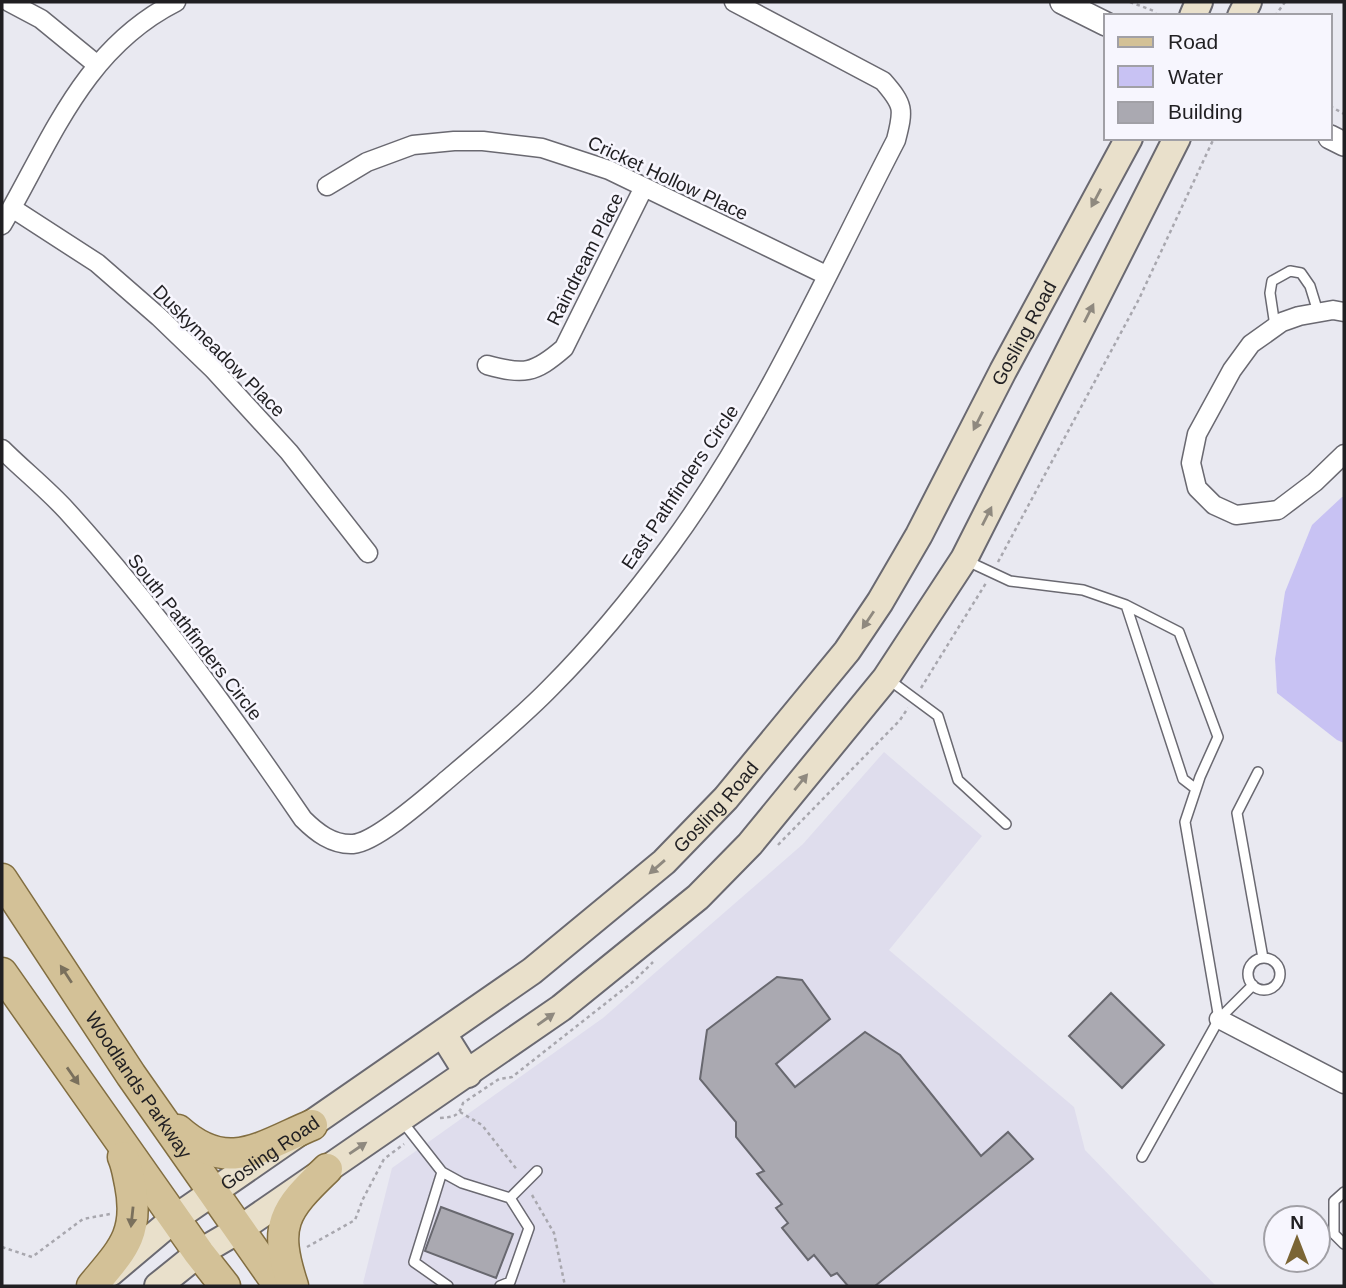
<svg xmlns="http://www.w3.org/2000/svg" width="1346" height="1288" viewBox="0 0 1346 1288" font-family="Helvetica,sans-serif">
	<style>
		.built { fill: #dfdded }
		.water { fill: #c8c2f3 }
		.building { fill: #aaa9b1; stroke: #68686f; stroke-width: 2 }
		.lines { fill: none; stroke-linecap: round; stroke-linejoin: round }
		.service-casing { stroke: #6a6971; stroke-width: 12 }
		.minor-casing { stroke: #6a6971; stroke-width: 21 }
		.tertiary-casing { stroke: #6a6971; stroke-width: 26 }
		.secondary-casing { stroke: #6a6971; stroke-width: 30 }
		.primary-casing { stroke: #826e41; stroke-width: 33 }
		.path { stroke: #a8a7ae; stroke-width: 2.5; stroke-dasharray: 3.5 3.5; stroke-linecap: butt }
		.service { stroke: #fff; stroke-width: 9 }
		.minor { stroke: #fff; stroke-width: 18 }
		.tertiary { stroke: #fff; stroke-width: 23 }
		.secondary { stroke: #e9e0cb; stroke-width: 26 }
		.primary { stroke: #d3c197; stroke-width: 30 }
		.oneway { fill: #8f897f }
		.oneway2 { fill: #7a705c }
		.labels { text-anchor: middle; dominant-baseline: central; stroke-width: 5; stroke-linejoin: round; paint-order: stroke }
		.street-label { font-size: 19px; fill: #201f22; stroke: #f7f6fe }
	</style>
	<rect width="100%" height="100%" fill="#e9e9f1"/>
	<path class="built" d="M884 752 982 836 889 950 1074 1107 1085 1150 1216 1286H366L363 1283 392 1168 603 1018 803 844Z"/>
	<path class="water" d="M1342 497H1344V743L1337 740 1277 693 1275 659 1285 592 1312 525Z"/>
	<path class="building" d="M777 977 802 980 830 1019 776 1064 795 1087 865 1032 900 1055 981 1156 1008 1132 1033 1159 875 1286H848L837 1273 831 1276 814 1255 808 1260 782 1228 788 1223 776 1208 782 1204 757 1174 764 1171 736 1137V1122L700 1079 707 1030Z
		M1111 993 1164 1045 1122 1088 1069 1036Z
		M441 1207 513 1234 496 1278 425 1251Z"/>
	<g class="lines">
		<g class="service-casing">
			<path id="service" d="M1275 326 1270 293 1272 281 1290 271 1301 273 1310 286 1318 312
				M965 560 1010 581 1083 590 1126 605 1179 632 1218 737 1200 777 1185 822 1219 1019
				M1126 605 1183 779 1196 789
				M888 679 938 716 958 780 1006 824
				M1258 772 1237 813 1263 958
				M1248 974a16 16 0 1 1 32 0a16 16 0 1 1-32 0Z
				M402 1121 442 1172 462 1183 510 1198 537 1171
				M1142 1157 1219 1019 1253 985
				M442 1172 414 1262 448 1286
				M1344 1192 1334 1201V1234L1344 1244
				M500 1286 510 1282 529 1228 510 1198"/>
		</g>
		<g class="minor-casing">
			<path id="minor" d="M9 2 41 19 96 64
				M327 186 367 162 413 145 454 141H483L542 148 609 170 826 275
				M12 208 97 263 159 317 213 369 289 452 368 553
				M2 225C51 141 83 49 176 2
				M1344 312 1333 310 1299 316 1282 322 1251 344 1232 370 1197 434 1191 463 1197 488 1214 505 1236 515 1278 510 1315 482 1344 454
				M487 365C524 375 534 374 564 348L644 187
				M2 449C23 470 47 489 67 511 154 607 230 712 303 819 316 832 332 845 353 844 377 842 429 795 448 779 483 749 519 720 551 687 594 644 634 595 670 546 761 422 825 277 896 140 904 109 904 105 883 81L734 2
				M1219 1019 1344 1084"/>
		</g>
		<g class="tertiary-casing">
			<path id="tertiary" d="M1062 2 1106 24
				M1330 137 1344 144"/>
		</g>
		<g class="secondary-casing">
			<g id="secondary">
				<path d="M1193 16 1199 2"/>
				<path d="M1241 16 1248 2"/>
				<path d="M443 1034 468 1074"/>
				<path id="s1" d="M110 1273 174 1219 532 971 664 862 726 798 847 651 880 602 919 535 1003 371 1129 138"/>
				<path d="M158 1286 199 1253 240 1229 561 1008 698 897 750 844 886 678 964 559 1177 138"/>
			</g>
		</g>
		<g class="primary-casing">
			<g id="primary">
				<path id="s2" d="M2 879 131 1075 279 1286"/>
				<path d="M2 973 199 1253 225 1286"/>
				<path d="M178 1130C227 1174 260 1147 312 1125"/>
				<path d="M92 1286C122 1250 140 1234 130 1184 128 1175 127 1166 123 1157"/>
				<path d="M293 1286C273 1225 283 1211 327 1169"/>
			</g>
		</g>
		<path class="path" d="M1130 2 1154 11 1157 16
			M1275 16 1285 2
			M1330 106 1344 114
			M998 562 1139 299 1214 138
			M921 688 986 583
			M778 845 900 720 908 708
			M460 1112 482 1125 518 1171
			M440 1118C453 1117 459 1117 463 1103L499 1079 512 1077 634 981 653 962
			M532 1195 554 1233 565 1286
			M2 1247 32 1257 83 1219 110 1214
			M307 1247 355 1220 363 1199 384 1159 404 1144"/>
		<use href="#service" class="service"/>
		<use href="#minor" class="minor"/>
		<use href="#tertiary" class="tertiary"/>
		<use href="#secondary" class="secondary"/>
		<use href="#primary" class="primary"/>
	</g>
	<defs><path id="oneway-solid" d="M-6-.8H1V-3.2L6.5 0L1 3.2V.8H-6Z" transform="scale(1.75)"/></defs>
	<g class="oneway">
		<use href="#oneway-solid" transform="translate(1096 198) rotate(118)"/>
		<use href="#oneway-solid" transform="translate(1089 313) rotate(-63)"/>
		<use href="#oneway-solid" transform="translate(978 421) rotate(117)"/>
		<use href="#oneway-solid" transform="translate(987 516) rotate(-63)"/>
		<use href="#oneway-solid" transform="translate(868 620) rotate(124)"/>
		<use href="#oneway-solid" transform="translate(801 782) rotate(-51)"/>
		<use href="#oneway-solid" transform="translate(657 867) rotate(139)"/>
		<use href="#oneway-solid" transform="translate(546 1019) rotate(-35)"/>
		<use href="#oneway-solid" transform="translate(358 1148) rotate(-34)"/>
	</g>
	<g class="oneway2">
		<use href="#oneway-solid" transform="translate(66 974) rotate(-123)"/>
		<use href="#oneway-solid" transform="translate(73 1076) rotate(55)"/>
		<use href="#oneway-solid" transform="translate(132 1217) rotate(96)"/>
	</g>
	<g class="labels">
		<g class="street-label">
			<text transform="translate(668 178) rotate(25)">Cricket Hollow Place</text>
			<text transform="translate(585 259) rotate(-63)">Raindream Place</text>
			<text stroke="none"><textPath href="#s1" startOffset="1334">Gosling Road</textPath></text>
			<text transform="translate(219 351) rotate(45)">Duskymeadow Place</text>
			<text transform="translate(680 487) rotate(-56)">East Pathfinders Circle</text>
			<text transform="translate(195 637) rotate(52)">South Pathfinders Circle</text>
			<text stroke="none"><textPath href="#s1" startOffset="766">Gosling Road</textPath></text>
			<text stroke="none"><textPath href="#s2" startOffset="247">Woodlands Parkway</textPath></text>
			<text stroke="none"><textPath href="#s1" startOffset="200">Gosling Road</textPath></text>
		</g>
	</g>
	<rect width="1346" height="1288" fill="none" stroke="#201f22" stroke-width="7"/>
	<rect x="1104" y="14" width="228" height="126" fill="#f7f6fe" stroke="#a1a0a6" stroke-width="2"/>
	<rect x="1118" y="37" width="35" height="10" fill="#d3c197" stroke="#a1a0a6" stroke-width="2"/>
	<text x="1168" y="49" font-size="21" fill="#201f22">Road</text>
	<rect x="1118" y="66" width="35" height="21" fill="#c8c2f3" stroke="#a1a0a6" stroke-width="2"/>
	<text x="1168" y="84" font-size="21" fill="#201f22">Water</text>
	<rect x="1118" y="102" width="35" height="21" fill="#aaa9b1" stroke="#a1a0a6" stroke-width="2"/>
	<text x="1168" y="119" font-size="21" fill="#201f22">Building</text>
	<g transform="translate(1297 1239)"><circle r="33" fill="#f7f6fe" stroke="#a1a0a6" stroke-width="2"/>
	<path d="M0-5L12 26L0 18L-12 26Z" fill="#7b6535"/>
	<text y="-10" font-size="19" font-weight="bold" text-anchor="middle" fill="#201f22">N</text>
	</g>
</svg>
